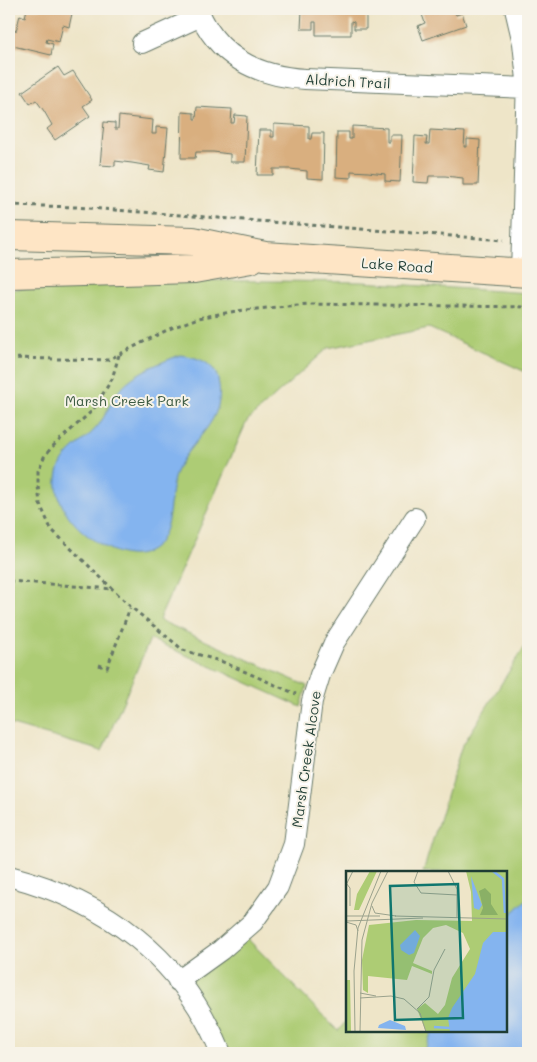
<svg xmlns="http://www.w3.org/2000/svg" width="537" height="1062" viewBox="0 0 537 1062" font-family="Mali,sans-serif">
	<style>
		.green { fill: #adcc74; stroke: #668454 }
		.water { fill: #84b4ef; stroke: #527892 }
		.building { fill: #d9af7f }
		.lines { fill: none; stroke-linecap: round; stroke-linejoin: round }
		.street-casing { stroke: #677868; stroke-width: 22 }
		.secondary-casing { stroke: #677868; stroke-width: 30 }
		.path { stroke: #677868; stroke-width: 3; stroke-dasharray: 4 4; stroke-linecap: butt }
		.street { stroke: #fff; stroke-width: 20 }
		.secondary { stroke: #fee5c5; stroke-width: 28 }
		.labels { text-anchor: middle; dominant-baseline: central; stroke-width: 4; stroke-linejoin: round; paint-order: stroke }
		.street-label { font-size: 14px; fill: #1f3d34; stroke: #f7f3e8 }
		.park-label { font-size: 14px; fill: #3b5a41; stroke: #f7f3e8 }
		.inset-river { fill: none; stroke: #84b4ef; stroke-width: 2.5 }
		.inset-road { fill: none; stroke: #9ba28d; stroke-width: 1 }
		.view { fill: #0f766e; fill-opacity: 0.15; stroke: #0f766e; stroke-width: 2.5 }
		.inset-edge { fill: none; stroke: #1f3d34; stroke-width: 2.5 }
	</style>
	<rect width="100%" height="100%" fill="#f7f3e8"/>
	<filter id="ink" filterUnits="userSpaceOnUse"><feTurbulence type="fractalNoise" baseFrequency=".02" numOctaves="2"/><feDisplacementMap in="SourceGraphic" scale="10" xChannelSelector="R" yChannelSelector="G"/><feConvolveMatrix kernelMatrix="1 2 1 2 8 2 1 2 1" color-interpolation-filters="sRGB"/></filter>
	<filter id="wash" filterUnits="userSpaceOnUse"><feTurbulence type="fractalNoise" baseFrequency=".0096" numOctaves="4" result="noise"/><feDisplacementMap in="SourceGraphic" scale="20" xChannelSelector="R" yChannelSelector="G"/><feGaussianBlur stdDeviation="1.12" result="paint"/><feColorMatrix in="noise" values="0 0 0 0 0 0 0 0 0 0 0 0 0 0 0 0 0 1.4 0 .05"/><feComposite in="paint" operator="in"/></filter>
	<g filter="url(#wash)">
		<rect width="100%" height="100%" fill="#eee5c8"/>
		<path class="green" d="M166 280 362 282 528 293V373L429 328 328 348 247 421 159 620 307 686 301 707 150 639 102 751 9 724V290L74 283Z
			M528 641V1053H221L178 981 241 932 338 1031 347 1020V1031H506V872H423L461 748Z"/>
		<path class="water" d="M180 355C196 357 213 361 218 379 228 423 190 438 176 472 167 496 174 529 155 547 145 556 131 557 119 553 87 542 47 507 59 469 65 450 86 441 97 427 107 415 111 399 121 388 135 372 160 363 180 355Z
			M528 898V1053H424L432 1031H506V919Z"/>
		<g id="blocks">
			<path class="building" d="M27 9H73L69 27 63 25 59 42 47 39 46 42 53 44 51 55 9 45V29L16 31 20 15 25 17Z
				M302 9H366V29H354V22L351 21V35H316V22H313V29H301Z
				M420 9H466L455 13 456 15 462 13 466 25 423 40 418 26 425 23Z
				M58 67 64 76 73 71 92 100 83 106 90 116 55 140 47 129 52 125 44 111 36 100 30 104 22 92Z
				M197 107 232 109 231 123H234L235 115 247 116 245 162H230V154L213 152H196L195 158H181L182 112 194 113V119H196Z
				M119 116 153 120 152 134H156V127L168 128 164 172 149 170 150 166 132 163 115 161V166L100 165 104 122 115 123V129H118Z
				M274 124 309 126V139H311L312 133H324L323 179 307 178V171L290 169H273V175H257L259 130H271V137H274Z
				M352 126 387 128V142H390V135H402L400 182 385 181V174L368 172 351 171V178L336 177 337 132H349V139H352Z
				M430 130 465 132 464 147H467V139L480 140 478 185H463V178L445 176H429L428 183 413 182 415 136 427 137 426 144H429Z"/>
		</g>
	</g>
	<g filter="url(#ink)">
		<use href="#blocks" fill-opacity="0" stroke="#677868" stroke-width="1"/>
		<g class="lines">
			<g class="street-casing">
				<path id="street" d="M198 9C216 56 257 76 305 79L527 88
					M515 9 523 43 527 80 521 272
					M142 43 201 16
					M9 876C105 901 183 958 221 1053
					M178 981 221 950 253 922 278 887 294 844 312 701 320 675 334 643 415 518"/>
			</g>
			<g class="secondary-casing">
				<path id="secondary" d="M9 236 193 241 265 256 528 273
					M9 274 194 269 251 259"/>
			</g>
			<path class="path" d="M9 205 76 207 504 240
				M119 355 112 379 93 410 52 447 44 457 38 471V486L40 504 51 529 131 607 183 650 223 662 296 694
				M9 358 108 360 169 329 198 318 236 311 308 304 528 307
				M9 581 113 589
				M99 665 107 668 130 608"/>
			<use href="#street" class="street"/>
			<use href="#secondary" class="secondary"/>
		</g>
	</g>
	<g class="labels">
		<g class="street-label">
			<text transform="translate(348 81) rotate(3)">Aldrich Trail</text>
			<text transform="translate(397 265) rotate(4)">Lake Road</text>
			<text transform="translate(306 759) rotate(-82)">Marsh Creek Alcove</text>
		</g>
		<g class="park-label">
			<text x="127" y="400">Marsh Creek Park</text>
		</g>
	</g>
	<g transform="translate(346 871)">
		<rect width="161" height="161" fill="#eee5c8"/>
		<path d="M24 0H31L13 39H8L11 23ZM120 0H161V161H80L71 138 79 132 92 143 99 134 106 107 124 78 117 62 100 54 87 57 77 67 67 92 86 100V103L66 95 61 109 22 105V122L17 119 16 89 23 54 70 49 126 50 125 21ZM1 109H4L5 161H0Z" fill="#adcc74"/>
		<path d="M139 17 145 23V33L152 44H134L137 37 133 20Z" fill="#8ab066"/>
		<path d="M125 5 136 34 133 39 128 37ZM69 59 74 65 68 82 63 84 55 79 54 74ZM147 61H161V161H104L102 147 106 137 129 103 137 72ZM44 149 59 155 60 159 32 157 33 154Z" fill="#84b4ef"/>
		<path class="inset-river" d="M147 0 157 8 159 42M88 156 104 157"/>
		<path class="inset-road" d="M72 0 68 11 75 22 111 24M102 0 111 18V47M0 12 4 17V35M0 14 7 0M26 35 29 42 50 45M0 45H34M49 45 162 48M1 50 77 47M0 51 10 54 12 60M14 122 30 125M14 127 45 125 58 128 74 142 80 161M71 138 83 126 88 99 99 78M9 161 8 100 12 57 35 0M14 161 16 69 26 32 42 0"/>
		<path class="view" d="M112 13 117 147 49 149 44 15Z"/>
		<rect width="161" height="161" class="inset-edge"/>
	</g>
	<rect width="537" height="1062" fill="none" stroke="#f7f3e8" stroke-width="30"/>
</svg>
